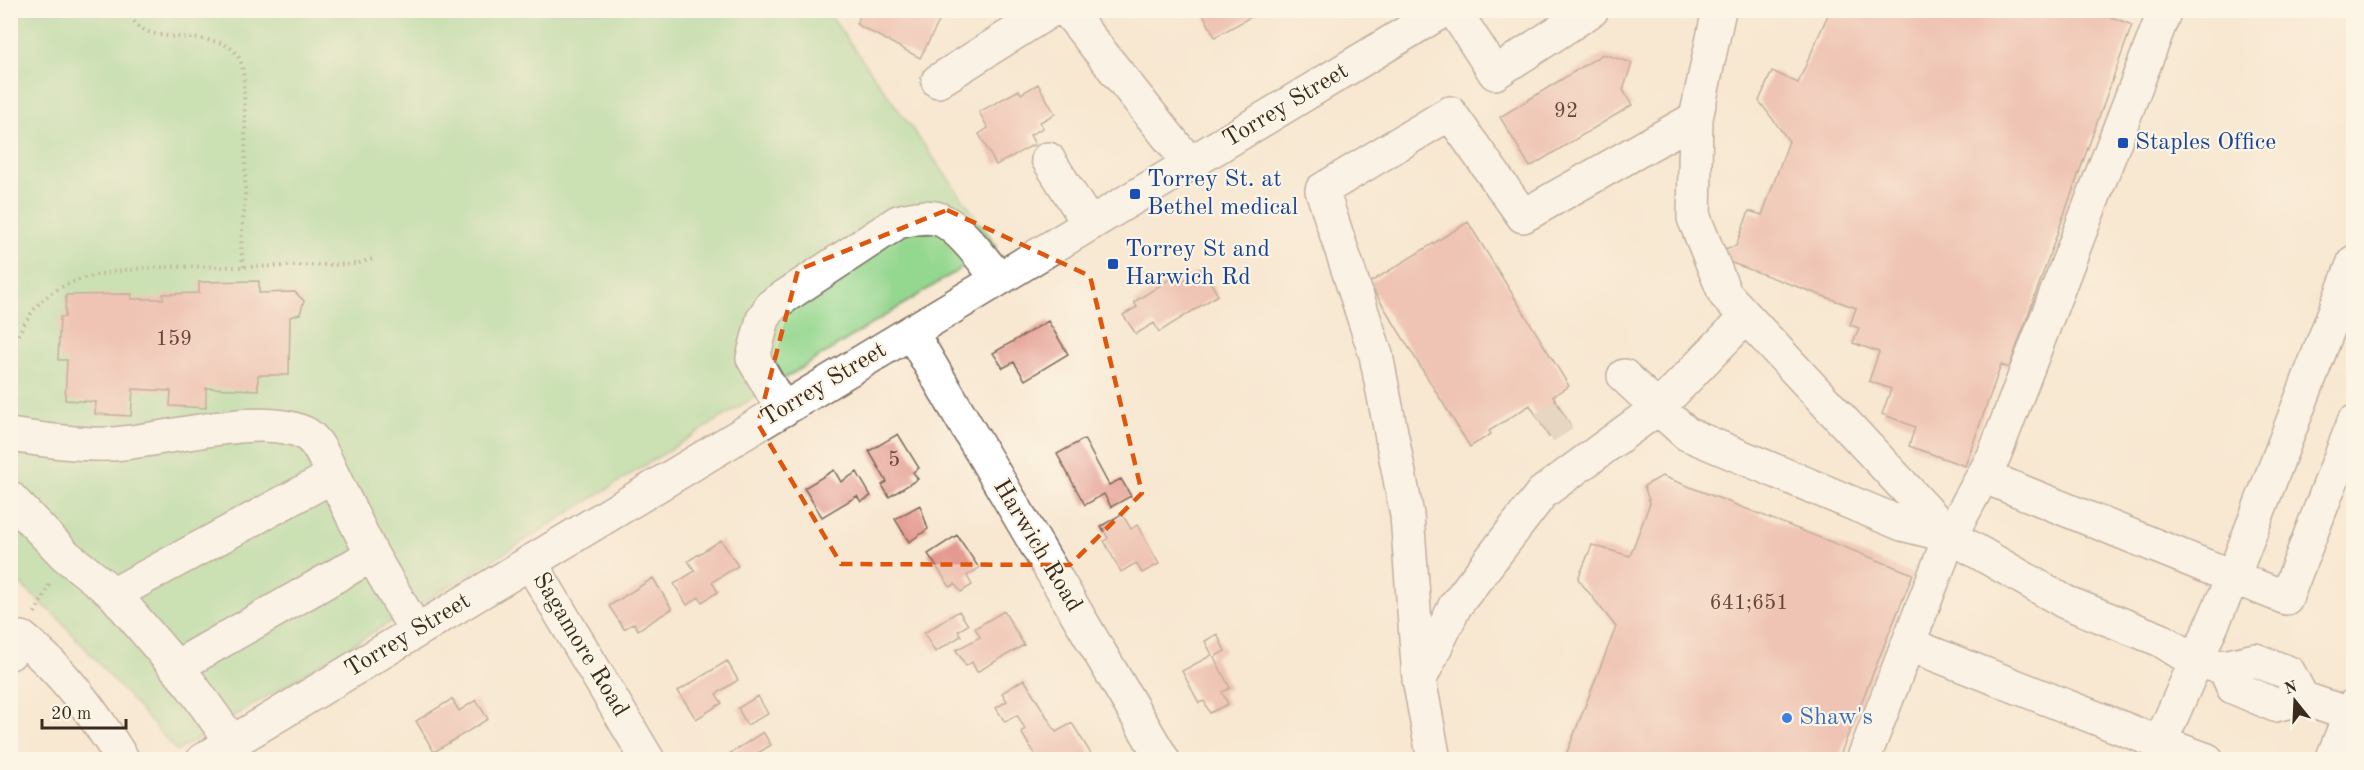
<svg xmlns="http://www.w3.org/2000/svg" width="2364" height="770" viewBox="0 0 2364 770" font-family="'Old Standard TT',serif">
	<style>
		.green { fill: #94d78f; stroke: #688056; stroke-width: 1.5 }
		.building { fill: #e49a91 }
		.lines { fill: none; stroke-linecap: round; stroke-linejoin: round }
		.minor-tunnel { stroke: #d2c1ad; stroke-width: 33; stroke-dasharray: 33 16; stroke-linecap: butt }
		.minor-casing { stroke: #7d6c5d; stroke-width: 36 }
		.major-casing { stroke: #7d6c5d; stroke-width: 36 }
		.path { stroke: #7d6c5d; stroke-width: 4; stroke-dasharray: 1.5 4.5; stroke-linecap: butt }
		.minor { stroke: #fff; stroke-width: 33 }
		.major { stroke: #fff; stroke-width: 33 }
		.marked { fill: none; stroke: #df570d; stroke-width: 4.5; stroke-dasharray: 12 8; stroke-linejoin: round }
		.transit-dot { fill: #1a4fb4; stroke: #fcf5e5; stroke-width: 2 }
		.shop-dot { fill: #3f7fe0; stroke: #fcf5e5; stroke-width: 2 }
		.labels { text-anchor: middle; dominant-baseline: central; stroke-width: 4.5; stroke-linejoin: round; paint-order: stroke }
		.number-label { font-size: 21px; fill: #65463b }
		.street-label { font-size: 24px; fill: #3b2a1e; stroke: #fcf5e5 }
		.transit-label { font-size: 24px; fill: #164399; stroke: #fcf5e5; text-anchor: start }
		.shop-label { font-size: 24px; fill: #366cbe; stroke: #fcf5e5; text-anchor: start }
	</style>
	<rect width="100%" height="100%" fill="#fcf5e5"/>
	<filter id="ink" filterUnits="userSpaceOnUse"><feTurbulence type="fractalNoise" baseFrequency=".0167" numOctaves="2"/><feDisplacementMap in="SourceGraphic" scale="12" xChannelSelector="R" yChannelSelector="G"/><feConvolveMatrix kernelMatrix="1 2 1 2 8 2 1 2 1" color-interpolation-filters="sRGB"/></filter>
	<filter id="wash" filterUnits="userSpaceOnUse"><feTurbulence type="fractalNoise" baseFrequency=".008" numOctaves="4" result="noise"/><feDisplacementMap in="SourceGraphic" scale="24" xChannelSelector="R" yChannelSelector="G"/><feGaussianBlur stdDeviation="1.35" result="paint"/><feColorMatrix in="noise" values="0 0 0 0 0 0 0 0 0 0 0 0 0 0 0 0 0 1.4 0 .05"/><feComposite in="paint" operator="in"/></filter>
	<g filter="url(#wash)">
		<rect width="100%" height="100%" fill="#f8e7d1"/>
		<path class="green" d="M11 11H827L997 246 501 555 177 751 58 618 11 576Z"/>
		<g id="blocks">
			<path class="building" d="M863 10H945L920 58 856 24Z
				M1201 10H1263L1215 37Z
				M1830 10H1975L1982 14 1984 10H2093L2132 25 2009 368 2001 365 1965 466 1909 446 1915 427 1882 414 1891 389 1869 381 1879 352 1853 343 1859 328 1850 325 1856 308 1721 259 1723 249 1736 246 1749 211 1762 215 1789 141 1759 101 1772 71 1798 83Z
				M1603 54 1632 63 1623 90 1632 105 1530 167 1500 117Z
				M1038 84 1055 114 1040 122 1043 128 1030 135 1035 144 996 165 979 134 988 128 979 112 1019 90 1021 94Z
				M1468 222 1569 386 1553 396 1570 424 1549 437 1530 405 1489 431 1491 434 1470 447 1369 283Z
				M1202 269 1218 295 1159 332 1154 323 1136 334 1123 315 1137 307 1134 302 1173 277 1178 284Z
				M259 281V293L295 292 304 301 300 314 290 317 289 375H258V390L206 388V408L170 406 171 391 133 389 131 416 95 414 96 402 65 400 67 360H58L60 317H65L66 295 132 294 131 299H163V294L199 293V282Z
				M1048 321 1068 354 1025 380 1014 362 1003 368 993 353Z
				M898 434 919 468 913 472 918 479 889 497 882 485 887 482 869 451Z
				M1084 439 1109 485 1121 479 1131 496 1111 507 1104 494 1085 505 1057 454Z
				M834 470 841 482 857 472 871 496 861 502 857 496 822 517 804 488Z
				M1662 476 1913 574 1838 760H1564L1616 627 1578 579 1592 545 1630 556 1650 503 1644 486Z
				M920 505 928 529 909 542 895 519Z
				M1122 514 1131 529 1137 525 1159 564 1142 573 1136 563 1121 572 1104 541 1108 538 1101 526Z
				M957 535 979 568 967 576 972 585 961 592 955 584 950 587 928 554Z
				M721 540 738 566 712 582 718 592 702 602 699 597 687 605 674 584 695 571 688 561Z
				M653 578 672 609 638 630 634 623 624 629 609 606Z
				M959 611 968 625 958 631 961 636 935 652 924 633Z
				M1004 611 1024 645 977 672 972 662 966 666 956 650 980 637 975 628Z
				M1217 634 1225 651 1214 657 1230 688 1222 692 1228 704 1210 713 1204 701 1199 703 1182 671 1212 655 1205 641Z
				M727 661 738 680 716 694 722 703 696 719 678 691Z
				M1024 679 1056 732 1072 723 1093 757 1088 760H1038L1021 732 1025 729 1017 715 1005 722 996 708 1007 701 1002 693Z
				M758 696 768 714 747 725 738 708Z
				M452 699 459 711 476 700 488 719 434 752 416 721Z
				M763 732 771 745 753 756 755 760H720Z"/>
		</g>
	</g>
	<g filter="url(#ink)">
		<use href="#blocks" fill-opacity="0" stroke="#7d6c5d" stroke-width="1.5"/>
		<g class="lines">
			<path class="minor-tunnel" d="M1544 428 1564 415"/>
			<g class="minor-casing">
				<path id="minor" d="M1067 10 1190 164
					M1454 10 1495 73 1592 10
					M1719 10 1696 118 1694 218 1725 294 1950 536 2065 602 2161 640 2194 661 2224 667 2255 660 2289 673 2302 698
					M938 81 1051 10
					M1048 159 1089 224
					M911 332 1163 760
					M1624 376 1658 408 1746 317
					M783 410 753 358 763 319 772 305 898 222C910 219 922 216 935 218 957 222 985 262 998 279
					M10 435C43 440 78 445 111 444 162 442 263 410 306 434 320 443 326 462 333 476L114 594 191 685 232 742
					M333 476 372 555 416 631
					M1983 476 2233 577 2354 262
					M10 498 65 555 114 594
					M530 562 648 760
					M1908 644 2160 743
					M10 653 22 638C64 671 95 715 123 760
					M176 667 372 555
					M2224 667 2233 687 2275 705 2302 698 2354 716
					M1420 679 1455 606 1542 493 1658 408 1687 434 1902 524 1950 536
					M1434 760 1419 679 1407 515 1376 355 1322 190 1450 113 1523 216 1696 118
					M1863 760 1950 536 1994 456 2165 10
					M2207 760 2160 743 2233 577 2286 598 2354 422"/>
			</g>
			<g class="major-casing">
				<path id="major" d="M203 760 1444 10
					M2332 760 2354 705"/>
			</g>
			<path class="path" d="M130 10C136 54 218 23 238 56 245 68 244 83 244 96 246 130 245 164 245 198 244 221 238 244 244 267
				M10 351C20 331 30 309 49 295 93 261 193 267 247 267 283 266 320 265 357 264L375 258
				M35 613 51 582"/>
			<use href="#minor" class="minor"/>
			<use href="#major" class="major"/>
		</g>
	</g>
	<path d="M0 0H2364V770H0ZM947 210 1090 276 1142 493 1070 565 841 564 758 424 798 270Z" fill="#f8e7d1" fill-opacity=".55" fill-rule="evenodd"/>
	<path class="marked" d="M947 210 1090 276 1142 493 1070 565 841 564 758 424 798 270Z"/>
	<g class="transit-dot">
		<rect x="2117" y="137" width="12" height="12" rx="3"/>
		<rect x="1129" y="188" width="12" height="12" rx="3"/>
		<rect x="1107" y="258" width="12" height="12" rx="3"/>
	</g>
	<circle class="shop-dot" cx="1787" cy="718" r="6"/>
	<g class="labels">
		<g class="number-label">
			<text x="1566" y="111">92</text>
			<text x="174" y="339">159</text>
			<text x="894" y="460">5</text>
			<text x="1749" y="603">641;651</text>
		</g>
		<g class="street-label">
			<text transform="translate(1286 106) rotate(-31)">Torrey Street</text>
			<text transform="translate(824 385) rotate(-31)">Torrey Street</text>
			<text transform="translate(1037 546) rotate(59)">Harwich Road</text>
			<text transform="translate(408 636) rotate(-31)">Torrey Street</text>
			<text transform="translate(580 645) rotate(59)">Sagamore Road</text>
		</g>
		<g class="transit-label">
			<text x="2135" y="143">Staples Office</text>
			<text x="1147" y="180">Torrey St. at<tspan x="1147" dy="28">Bethel medical</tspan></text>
			<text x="1125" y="250">Torrey St and<tspan x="1125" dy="28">Harwich Rd</tspan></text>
		</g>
		<g class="shop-label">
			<text x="1799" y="718">Shaw's</text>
		</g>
	</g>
	<rect width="2364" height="770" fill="none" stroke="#fcf5e5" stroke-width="36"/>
	<g transform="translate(2295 701) rotate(342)" stroke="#fcf5e5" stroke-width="4.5" paint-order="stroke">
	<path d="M0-4.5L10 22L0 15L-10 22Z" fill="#3b2a1e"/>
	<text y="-9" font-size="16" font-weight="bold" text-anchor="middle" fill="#3b2a1e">N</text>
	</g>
	<path d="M42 719v9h84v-9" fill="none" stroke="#3b2a1e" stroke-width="3"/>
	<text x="51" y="719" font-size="18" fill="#3b2a1e" stroke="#fcf5e5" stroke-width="4.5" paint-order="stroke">20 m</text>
</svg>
